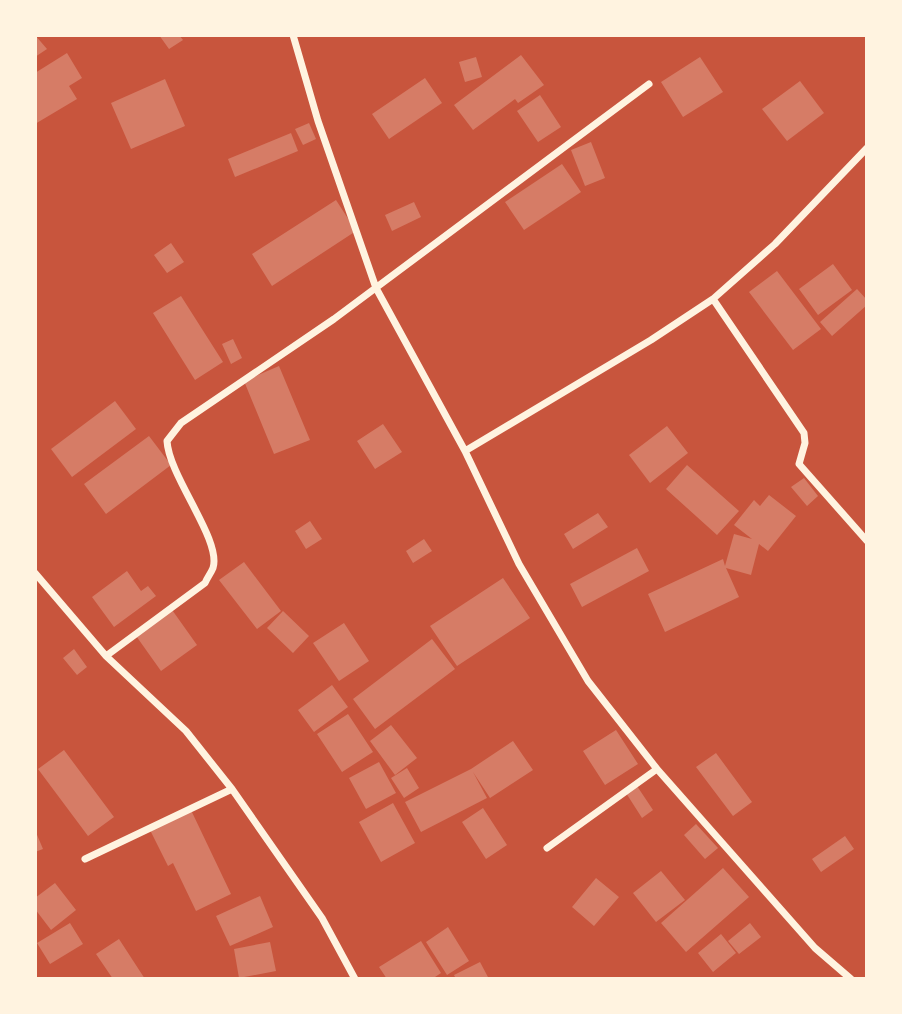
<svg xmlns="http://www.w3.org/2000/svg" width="902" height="1014" viewBox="0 0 902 1014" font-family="Signika,sans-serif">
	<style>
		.building { fill: #d67c66 }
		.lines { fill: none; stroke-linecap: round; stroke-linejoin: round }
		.minor { stroke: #fff3e0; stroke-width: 7 }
	</style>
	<rect width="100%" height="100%" fill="#c8553d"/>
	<path class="building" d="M35 35 47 49 35 57Z
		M159 35H179L183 40 169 49Z
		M67 53 82 78 69 86 77 99 35 124V73Z
		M521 55 544 85 518 103 515 99 473 130 454 105Z
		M476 57 482 77 465 82 459 62Z
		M700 57 723 92 683 117 661 82Z
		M425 78 442 103 389 139 372 114Z
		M165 79 185 126 131 149 111 103Z
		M800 81 824 113 787 141 762 109Z
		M540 95 561 127 538 142 517 111Z
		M309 123 316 139 303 145 295 129Z
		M291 133 298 151 235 177 228 159Z
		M591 142 605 178 585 186 571 150Z
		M562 164 581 192 524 230 505 202Z
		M336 200 356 231 272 286 252 254Z
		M414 202 421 217 392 231 385 215Z
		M171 243 184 262 167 273 154 255Z
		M833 264 852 290 818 315 799 289Z
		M777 271 821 329 793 350 749 292Z
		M857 289 867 300V305L832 336 820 322Z
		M181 296 223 362 195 380 153 313Z
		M233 339 242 358 231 364 222 344Z
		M279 366 310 440 274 454 244 381Z
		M115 401 136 429 72 477 51 449Z
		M383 424 402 452 375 469 357 441Z
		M667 426 688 453 650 483 629 455Z
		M149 436 171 465 106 514 84 484Z
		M687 465 739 511 717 535 666 489Z
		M804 478 818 496 807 506 791 487Z
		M769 495 796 516 768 551 759 544 751 575 726 568 739 597 665 632 648 594 723 559 725 566 734 534 752 539 734 525 754 500 760 506Z
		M598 513 608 527 573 549 564 534Z
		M310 521 322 539 306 549 295 531Z
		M424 539 432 551 413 563 406 551Z
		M637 548 649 571 582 607 570 584Z
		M244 562 281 611 257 629 219 580Z
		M127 571 141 591 148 586 156 596 114 627 92 597Z
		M503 578 530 618 457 666 430 626Z
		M170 607 197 645 161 671 134 633Z
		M283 611 309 636 293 653 267 628Z
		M344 623 369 661 339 681 313 643Z
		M432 639 455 669 375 729 353 699Z
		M74 649 87 667 77 675 63 658Z
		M332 685 348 707 314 732 298 710Z
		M348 714 373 752 342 772 317 734Z
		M391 725 417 758 395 775 370 741Z
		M616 730 638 764 605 785 583 751Z
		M513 741 533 770 490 798 473 772 487 798 421 832 405 802 471 769Z
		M64 750 114 817 88 836 38 769Z
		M716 753 752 802 733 816 696 767Z
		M379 762 396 793 366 809 349 778Z
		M407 768 419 788 404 798 391 778Z
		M637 786 653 810 642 818 626 793Z
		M393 803 415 843 381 862 359 822Z
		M190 808 231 894 196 911 173 863 168 866 149 828Z
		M483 808 507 845 486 859 462 822Z
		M696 824 718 848 705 859 684 835Z
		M35 830 43 849 35 852Z
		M845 836 854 849 821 872 812 859Z
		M723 868 749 897 686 952 661 923Z
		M661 871 685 900 656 922 633 893Z
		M596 878 619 897 594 926 572 907Z
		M55 883 76 910 51 930 35 909V898Z
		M260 896 273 927 230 946 216 916Z
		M70 923 83 944 50 964 37 943Z
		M750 923 761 937 739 954 728 941Z
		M448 927 469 961 447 975 426 942Z
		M721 934 736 953 713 972 698 953Z
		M119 939 145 979H113L96 954Z
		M421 941 441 973 432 979H387L379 967Z
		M270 942 276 971 239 978 234 949Z
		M480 962 489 979H456L454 975Z"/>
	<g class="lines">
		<path class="minor" d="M293 35 318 121 376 288 465 451 519 564 588 681 657 769 815 948 851 979
			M713 299 804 433 805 443 799 464 867 541
			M465 451 651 340 713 299 775 244 867 148
			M35 573 106 656 186 731 232 789 322 918 355 979
			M106 656 205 583C207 578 211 573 213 568 222 540 169 477 167 441L181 423 334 319 649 84
			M547 848 657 769
			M85 859 232 789"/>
	</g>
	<rect width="902" height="1014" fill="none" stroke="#fff3e0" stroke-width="74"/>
</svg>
